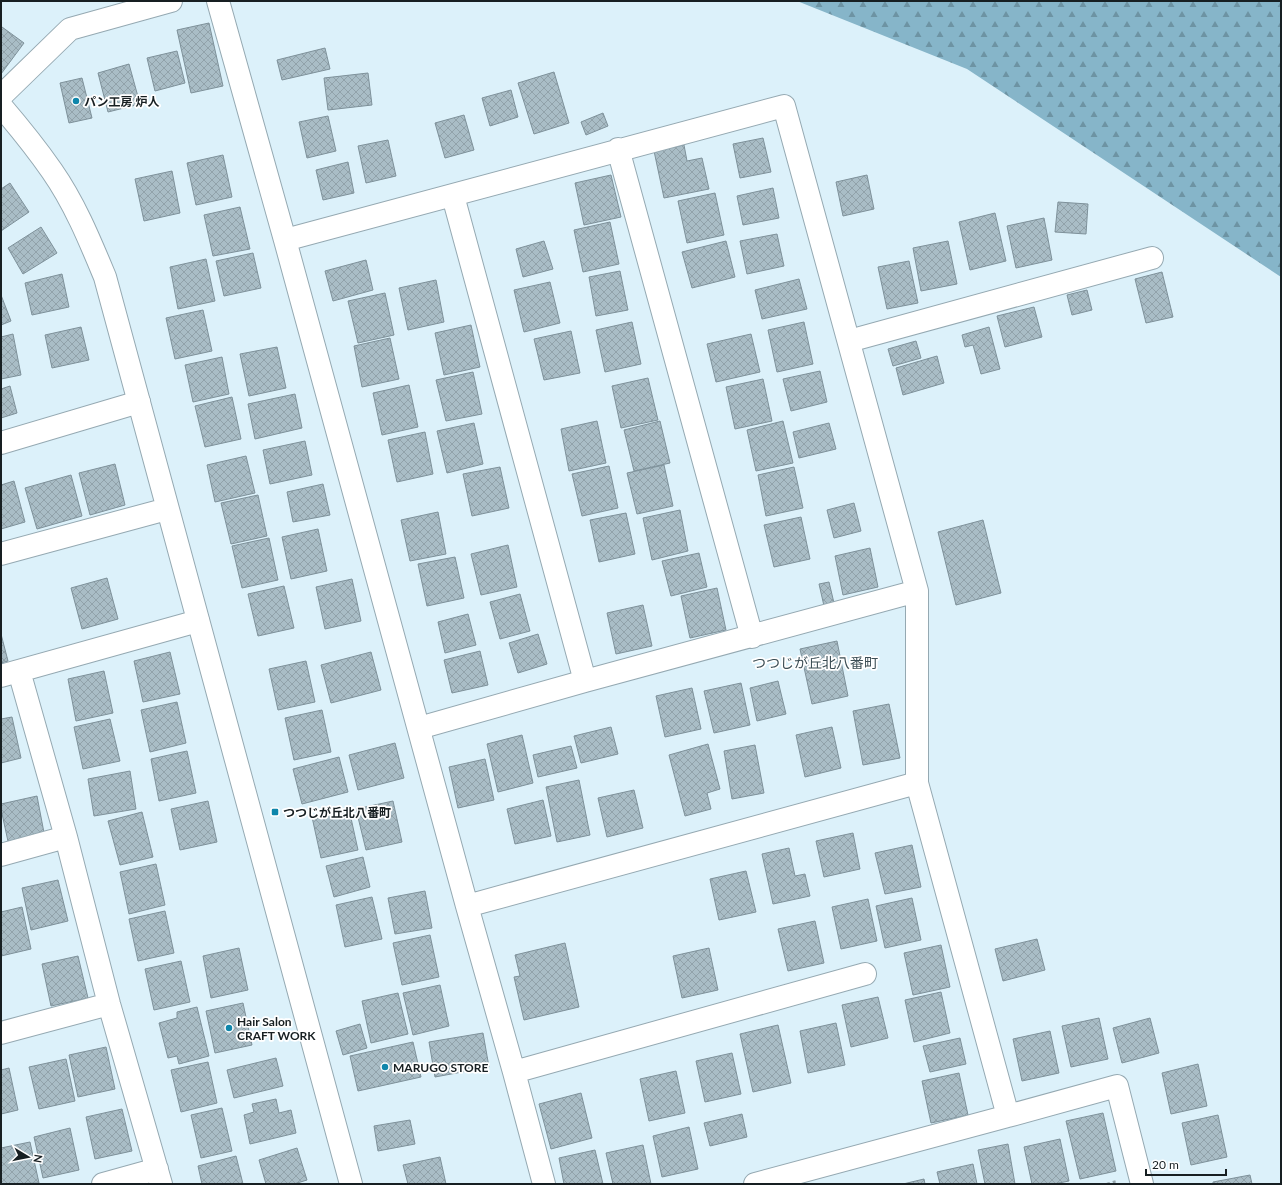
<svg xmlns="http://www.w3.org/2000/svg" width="1282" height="1185" viewBox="0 0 1282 1185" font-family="Lato,'Noto Sans JP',sans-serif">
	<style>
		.forest { fill: url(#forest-firs) }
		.building { fill: url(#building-cross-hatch); stroke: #7e919a }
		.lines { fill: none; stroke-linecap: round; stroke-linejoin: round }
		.minor-casing { stroke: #95a9b2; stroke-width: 24 }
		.tertiary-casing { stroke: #95a9b2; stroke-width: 24 }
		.path { stroke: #96a6ad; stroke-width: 2.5; stroke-dasharray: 3 3; stroke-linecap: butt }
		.minor { stroke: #fff; stroke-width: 22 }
		.tertiary { stroke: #fff; stroke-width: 22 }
		.poi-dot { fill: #0f86ab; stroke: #fff; stroke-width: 1.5 }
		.labels { text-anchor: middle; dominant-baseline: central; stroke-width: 3.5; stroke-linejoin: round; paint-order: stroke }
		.poi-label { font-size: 12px; font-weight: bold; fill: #171f22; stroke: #fff; text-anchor: start }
		.quarter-label { font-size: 14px; fill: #3c4e55; stroke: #fff }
	</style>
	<defs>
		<pattern id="forest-firs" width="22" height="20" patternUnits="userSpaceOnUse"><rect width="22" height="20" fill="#86b5c9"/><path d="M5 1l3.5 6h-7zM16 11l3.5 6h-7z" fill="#6d93a3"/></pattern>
		<pattern id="building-cross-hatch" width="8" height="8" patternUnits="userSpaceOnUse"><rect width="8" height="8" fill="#a9bdc6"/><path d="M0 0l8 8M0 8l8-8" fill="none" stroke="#91a2aa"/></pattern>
	</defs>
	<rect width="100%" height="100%" fill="#dcf1fa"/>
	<path class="forest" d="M797 1H1281V277L967 69Z"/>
	<path class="building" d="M209 23 223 86 191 93 177 30Z
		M2 27 24 43 1 74V28Z
		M325 48 330 69 282 80 277 60Z
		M177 51 185 83 155 91 147 58Z
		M129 64 140 104 108 112 98 73Z
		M554 72 569 123 534 134 518 83Z
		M368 73 372 105 328 110 324 78Z
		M82 78 92 118 69 123 60 83Z
		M511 90 518 117 490 126 482 98Z
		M603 113 608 126 586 135 581 122Z
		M464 115 474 150 445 158 435 123Z
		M328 116 336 151 307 158 299 122Z
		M763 138 771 172 740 178 733 144Z
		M388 140 396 176 366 183 358 146Z
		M684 145 687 161 702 158 709 189 664 198 654 151Z
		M223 155 232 197 196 205 187 163Z
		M348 162 354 193 323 200 316 170Z
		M172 171 180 213 144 221 135 179Z
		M611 175 621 217 584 225 575 183Z
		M867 175 874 209 843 216 836 182Z
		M10 183 29 212 1 231V189Z
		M773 188 779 218 743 225 737 196Z
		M715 193 724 235 687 243 678 201Z
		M1058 202 1088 204 1086 234 1055 232Z
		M240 207 250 249 213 256 204 215Z
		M995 213 1006 261 970 270 959 222Z
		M1044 218 1052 260 1016 268 1007 226Z
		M610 222 619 264 583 272 574 230Z
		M41 227 57 253 23 274 8 248Z
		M777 234 784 266 747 274 740 241Z
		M544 241 553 269 523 277 516 249Z
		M726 241 735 277 692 288 682 252Z
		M948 241 957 284 921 291 913 248Z
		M253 253 261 288 224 296 216 261Z
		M206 259 215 301 178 309 170 267Z
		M366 260 373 290 333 301 325 271Z
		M909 261 918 303 887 309 878 267Z
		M620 271 628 310 596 316 589 277Z
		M1162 272 1173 317 1146 323 1135 279Z
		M62 274 69 307 32 315 25 283Z
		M799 279 807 309 762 319 755 290Z
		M436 280 444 322 408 330 399 288Z
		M550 282 560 323 524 332 514 290Z
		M1087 290 1092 310 1072 315 1067 295Z
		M385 293 394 335 358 343 348 301Z
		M1 295 11 321 1 325Z
		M1034 307 1042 337 1005 347 997 316Z
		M203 310 212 351 175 359 166 318Z
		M632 322 641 364 605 372 596 330Z
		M804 322 813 364 777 372 768 330Z
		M471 325 480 367 444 375 435 333Z
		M81 327 89 360 52 368 45 335Z
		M989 327 1000 369 981 374 973 345 965 347 962 335Z
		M571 331 580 373 544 380 534 339Z
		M13 334 21 375 1 379V337Z
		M751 334 760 372 716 382 707 344Z
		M390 338 399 379 362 387 354 346Z
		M916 341 921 358 893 366 888 349Z
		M277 347 286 388 249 396 240 354Z
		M937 356 944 383 903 395 896 368Z
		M222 357 229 394 193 402 185 365Z
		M820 371 827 402 791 411 783 379Z
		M473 372 482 414 446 421 436 380Z
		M648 378 658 420 621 428 612 386Z
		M763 379 772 421 735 429 726 387Z
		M409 385 418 427 382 435 373 393Z
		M10 386 17 413 1 418V389Z
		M295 394 302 428 255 439 248 404Z
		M232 397 241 439 205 447 195 406Z
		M597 421 606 463 569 471 561 429Z
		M660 421 670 463 634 471 624 430Z
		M783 421 793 463 756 471 747 430Z
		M474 423 483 464 447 473 437 431Z
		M829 423 836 449 799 458 793 432Z
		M425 432 433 474 397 482 388 440Z
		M305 441 312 475 270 484 263 450Z
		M246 456 255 493 215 502 207 465Z
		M115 464 125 505 90 515 79 473Z
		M664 465 673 506 637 514 627 473Z
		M609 466 618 508 582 516 572 474Z
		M500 467 509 508 472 516 463 474Z
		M794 467 803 508 766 516 758 475Z
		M71 475 82 516 37 529 25 488Z
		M14 481 25 522 1 529V485Z
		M323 484 330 515 293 522 287 492Z
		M258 495 267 536 231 544 221 503Z
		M854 503 861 531 834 538 827 510Z
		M680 510 688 551 652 560 643 518Z
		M438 512 446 554 410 561 401 520Z
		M626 513 635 554 599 562 590 520Z
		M801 517 810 559 774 567 764 525Z
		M983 520 1001 593 956 605 938 532Z
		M318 529 327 571 291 579 282 537Z
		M269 538 278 580 242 588 232 546Z
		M508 545 517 587 481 595 471 554Z
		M870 548 878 587 843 595 835 556Z
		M699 553 707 587 671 596 662 561Z
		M455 557 464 598 427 606 418 564Z
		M107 578 118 619 82 629 71 588Z
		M352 579 361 621 325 629 316 587Z
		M829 582 834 603 824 606 819 584Z
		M284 586 294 628 258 636 248 594Z
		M717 588 726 630 690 638 681 596Z
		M520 594 530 631 500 639 490 602Z
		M643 605 652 646 616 654 607 613Z
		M468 614 476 645 445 653 438 622Z
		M1 634 8 661 1 663Z
		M538 634 547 664 518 673 509 643Z
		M837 641 848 696 812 704 800 649Z
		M480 651 488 685 452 693 444 660Z
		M170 652 180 694 143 702 134 661Z
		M371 652 381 690 331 703 321 665Z
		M306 661 315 702 278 710 269 669Z
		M104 671 113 713 76 721 68 679Z
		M778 681 786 714 757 721 750 688Z
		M741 683 750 725 714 733 704 691Z
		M692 688 701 729 665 737 656 696Z
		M177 702 186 743 150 752 141 710Z
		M889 704 900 758 863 765 853 711Z
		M322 710 331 752 294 760 285 718Z
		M12 717 21 758 1 763V719Z
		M110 719 120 761 83 769 74 727Z
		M611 727 618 754 581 763 574 736Z
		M832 727 841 768 805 777 796 735Z
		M522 735 533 783 498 792 487 744Z
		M395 743 404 778 358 790 349 755Z
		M708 744 720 789 707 793 711 809 685 816 669 755Z
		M755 745 764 793 732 799 724 751Z
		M571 746 577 768 538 777 533 755Z
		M187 751 196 793 159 801 151 759Z
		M339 757 348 792 302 804 293 769Z
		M485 759 494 800 458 808 449 767Z
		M130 771 136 809 94 816 88 779Z
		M579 780 590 835 557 842 546 787Z
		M634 790 643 828 607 837 598 798Z
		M37 796 45 838 9 846 1 809V804Z
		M543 800 551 836 515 844 507 809Z
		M208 801 217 842 180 850 171 809Z
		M393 801 402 842 366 850 356 809Z
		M349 809 358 850 321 858 312 817Z
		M142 812 153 857 120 865 108 821Z
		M853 833 860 869 824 877 816 841Z
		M912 845 921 887 885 894 875 853Z
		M789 848 795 876 805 874 810 896 773 904 762 854Z
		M363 857 370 887 334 897 326 866Z
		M156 864 165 905 129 914 120 872Z
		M746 871 756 912 719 920 710 879Z
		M58 880 68 921 31 930 22 888Z
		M425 891 432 928 395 934 388 898Z
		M372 897 382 939 345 947 336 905Z
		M912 898 921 940 885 948 876 906Z
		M868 899 877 941 841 949 832 907Z
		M22 907 31 949 1 956V912Z
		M165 911 174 953 138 961 129 919Z
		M815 921 824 963 788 971 778 929Z
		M430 935 439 977 402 985 393 943Z
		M1037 939 1045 970 1003 981 995 949Z
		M565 943 579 1007 524 1020 514 977 520 976 515 955Z
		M941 945 950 987 913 995 904 953Z
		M239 948 248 990 211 998 203 956Z
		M709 948 718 990 682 998 673 956Z
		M78 956 88 998 51 1006 42 964Z
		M181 961 190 1002 154 1010 145 969Z
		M440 985 449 1026 413 1035 403 993Z
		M941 992 950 1033 914 1042 905 1000Z
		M398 993 408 1034 371 1043 362 1001Z
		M878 997 888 1038 851 1047 842 1005Z
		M243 1003 252 1045 215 1053 206 1011Z
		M197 1007 209 1056 179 1064 177 1056 168 1058 159 1023 177 1018V1012Z
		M1099 1018 1108 1059 1071 1067 1062 1026Z
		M1150 1018 1159 1053 1122 1063 1113 1028Z
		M836 1023 845 1065 808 1073 800 1031Z
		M360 1024 367 1048 343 1055 336 1031Z
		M778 1025 791 1083 753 1092 740 1034Z
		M1050 1031 1059 1073 1022 1081 1013 1039Z
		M483 1033 489 1067 435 1077 429 1042Z
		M960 1038 966 1064 930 1072 923 1046Z
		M413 1042 421 1077 358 1091 350 1056Z
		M106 1047 115 1089 78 1097 69 1055Z
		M732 1053 741 1094 705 1102 696 1061Z
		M276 1058 283 1086 234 1098 227 1070Z
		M66 1059 75 1101 39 1109 29 1067Z
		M208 1062 217 1103 181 1112 171 1070Z
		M1198 1064 1207 1106 1171 1114 1162 1073Z
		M9 1068 18 1110 1 1114V1070Z
		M676 1071 685 1113 649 1121 640 1079Z
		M959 1073 968 1115 931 1123 922 1081Z
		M581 1093 592 1138 551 1149 539 1104Z
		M276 1099 279 1113 291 1110 296 1133 250 1144 244 1115 254 1112 252 1104Z
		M222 1108 232 1151 201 1158 191 1115Z
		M122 1109 132 1151 95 1159 86 1117Z
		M1103 1113 1116 1171 1080 1179 1066 1121Z
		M742 1114 747 1137 710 1146 704 1123Z
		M1218 1115 1227 1157 1191 1165 1182 1123Z
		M410 1120 415 1144 378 1151 374 1126Z
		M689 1127 698 1169 662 1177 653 1136Z
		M70 1128 79 1170 43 1178 34 1137Z
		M1060 1139 1069 1181 1054 1184H1032L1024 1147Z
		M30 1142 39 1183 1 1184V1148Z
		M1008 1144 1015 1184H985L978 1150Z
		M643 1145 651 1184H613L606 1153Z
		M297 1148 307 1180 294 1184H266L259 1160Z
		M595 1150 603 1184H564L559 1158Z
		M236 1156 243 1184H202L198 1166Z
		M440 1157 446 1184H408L403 1165Z
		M973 1164 977 1184H940L937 1172Z
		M1250 1175 1252 1184H1213V1182Z
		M924 1179 925 1184H903Z"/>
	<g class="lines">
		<g class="minor-casing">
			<path id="minor" d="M218 1 285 240 467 906 514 1072 544 1184
				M1 96 70 29 171 1
				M618 149 752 637
				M453 196 585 681
				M285 240C452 196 618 149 784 106L917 591V783L1008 1116 755 1184
				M849 341 1152 258
				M1 443 139 402
				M19 671 66 837 109 1004 161 1184
				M1 676 198 621
				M419 728 585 681 917 591
				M1 855 66 837
				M467 906 917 783
				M1 1033 109 1004
				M514 1072 865 974
				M1008 1116 1117 1086 1142 1184
				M103 1184 157 1169"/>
		</g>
		<g class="tertiary-casing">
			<path id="tertiary" d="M1 106C19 127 36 148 52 171 75 204 90 241 105 277L351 1184
				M1 554 167 509"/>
		</g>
		<path class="path" d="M1107 1184 1117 1181"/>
		<use href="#minor" class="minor"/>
		<use href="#tertiary" class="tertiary"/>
	</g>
	<g class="poi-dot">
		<circle cx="76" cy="101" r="4"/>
		<rect x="271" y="808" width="8" height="8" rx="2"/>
		<circle cx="229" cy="1028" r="4"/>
		<circle cx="385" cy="1067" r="4"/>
	</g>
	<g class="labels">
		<g class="poi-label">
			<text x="84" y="101">パン工房 炉人</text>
			<text x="283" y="812">つつじが丘北八番町</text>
			<text x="237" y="1021">Hair Salon<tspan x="237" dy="14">CRAFT WORK</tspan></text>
			<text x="393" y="1067">MARUGO STORE</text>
		</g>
		<g class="quarter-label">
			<text x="815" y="662">つつじが丘北八番町</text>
		</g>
	</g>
	<rect width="1282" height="1185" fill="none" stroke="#171f22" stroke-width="4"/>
	<g transform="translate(28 1157) rotate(100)" stroke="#ffffff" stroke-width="3" paint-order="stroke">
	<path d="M0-3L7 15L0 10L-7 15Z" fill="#171f22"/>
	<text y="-6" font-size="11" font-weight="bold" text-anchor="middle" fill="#171f22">N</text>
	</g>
	<path d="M1146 1169v6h80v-6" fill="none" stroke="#171f22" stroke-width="2"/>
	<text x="1152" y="1169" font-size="12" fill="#171f22" stroke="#ffffff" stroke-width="3" paint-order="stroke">20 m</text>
</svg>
